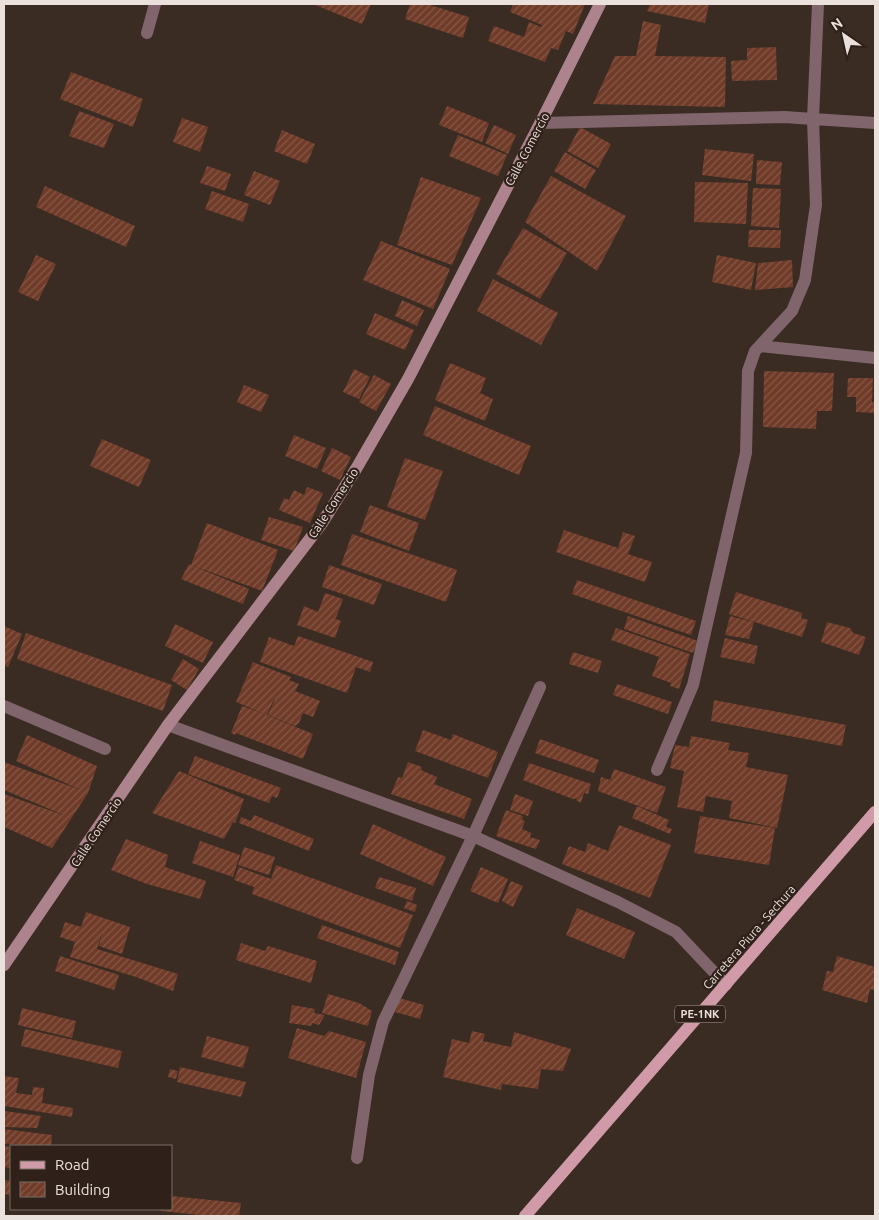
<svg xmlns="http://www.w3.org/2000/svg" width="879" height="1220" viewBox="0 0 879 1220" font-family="Ubuntu,sans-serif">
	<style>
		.building { fill: url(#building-hatch) }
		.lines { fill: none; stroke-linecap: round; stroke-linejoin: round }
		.street { stroke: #80656c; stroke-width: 12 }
		.secondary { stroke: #ad838e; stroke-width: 12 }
		.primary { stroke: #d09aa8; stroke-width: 12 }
		.labels { text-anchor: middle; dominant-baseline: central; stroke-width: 4.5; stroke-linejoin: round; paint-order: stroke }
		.shield { fill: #2f2119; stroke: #b3a7a2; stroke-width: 1 }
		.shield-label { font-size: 11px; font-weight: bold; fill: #ebe1dc }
		.street-label { font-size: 12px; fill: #ebe1dc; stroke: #2f2119 }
	</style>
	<defs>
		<pattern id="building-hatch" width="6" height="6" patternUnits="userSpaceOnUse" patternTransform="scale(1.25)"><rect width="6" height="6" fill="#703c29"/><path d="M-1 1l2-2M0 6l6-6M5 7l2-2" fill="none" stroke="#855847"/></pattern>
	</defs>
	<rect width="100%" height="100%" fill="#3a2b23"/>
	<path class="building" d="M313 4H371L362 24Z
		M410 4H427L469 17 463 38 405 19Z
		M513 4H585L573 34 566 31 558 50 551 48 545 62 488 41 494 26 524 37 529 22 541 27 542 25 510 12Z
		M650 4H709L705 23 647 11Z
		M643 21 661 25 655 56 726 57 725 107 593 104 615 56H636Z
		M776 47 777 80 732 81 731 61 747 60V48Z
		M71 72 143 99 133 127 60 99Z
		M447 106 489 123 482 142 439 125Z
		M79 111 114 124 104 148 69 136Z
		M182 118 208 127 200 152 173 142Z
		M494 125 516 135 508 154 485 143Z
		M580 127 611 144 598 168 567 151Z
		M282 130 315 144 307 164 274 151Z
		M458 135 507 155 498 176 449 156Z
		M705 149 754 154 751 181 702 175Z
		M565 152 596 170 585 189 554 171Z
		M757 160 782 162 780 185 756 184Z
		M207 166 231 174 225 191 200 183Z
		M254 171 280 181 270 205 244 195Z
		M551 176 626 216 597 271 525 222Z
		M421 177 481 198 452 265 397 245Z
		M695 182 748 183 746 224 694 222Z
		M45 186 135 226 126 247 36 207Z
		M753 188 781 189 779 228 751 226Z
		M212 191 249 204 243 222 205 209Z
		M523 228 567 253 540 299 496 274Z
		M749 230H781L780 248 748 247Z
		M381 241 450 269 433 309 363 280Z
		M36 255 56 264 38 301 18 292Z
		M717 255 756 263 751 290 712 282Z
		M792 260 793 287 755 290 758 263Z
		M493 279 558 313 541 345 477 311Z
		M402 300 424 310 417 326 395 316Z
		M375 313 414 330 405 350 366 334Z
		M450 363 486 378 480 393 493 399 485 421 435 400Z
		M354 369 370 377 359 399 343 392Z
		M764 371 834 373 832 411H817L816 429 763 427Z
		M374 375 391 384 376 411 359 402Z
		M848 378H873L872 402 875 403V413L856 412V397H847Z
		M244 385 269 395 261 412 237 402Z
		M435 406 531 446 519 475 423 435Z
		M294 435 326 448 317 469 285 456Z
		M102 439 151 460 139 487 90 466Z
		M332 448 351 457 340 480 321 471Z
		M405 458 443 471 425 520 387 507Z
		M307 487 323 493 310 523 279 510 284 498 289 500 294 490 304 495Z
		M370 505 419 523 409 551 360 532Z
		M269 517 303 527 294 551 261 540Z
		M207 523 278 550 262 591 191 565Z
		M564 530 618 548 623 532 635 536 628 554 652 562 645 582 556 552Z
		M352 534 457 570 446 602 341 565Z
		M189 564 249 589 243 604 181 579Z
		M329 565 382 584 374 605 322 587Z
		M577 580 696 621 691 635 572 594Z
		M736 592 802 613 801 618 808 620 802 637 729 614Z
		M325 593 343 599 336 618 330 616 341 621 335 638 297 625 304 606 318 612Z
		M628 616 698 641 693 653 624 629Z
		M730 616 754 622 749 639 725 635Z
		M827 622 850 628 853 633 866 637 859 655 821 642Z
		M175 624 213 642 203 663 165 646Z
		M4 626 22 634 8 667 4 665Z
		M616 628 690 654 679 689 670 686 671 683 652 676 659 657 611 640Z
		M26 633 172 685 163 711 17 659Z
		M298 636 373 662 370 672 356 667 347 693 260 662 269 637 294 646Z
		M725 638 758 646 754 664 720 657Z
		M573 652 602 661 598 673 569 664Z
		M183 659 199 669 187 690 171 680Z
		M253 662 291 677 289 680 299 684 295 691 320 701 313 717 274 701 275 697 267 715 313 734 303 759 236 733 235 735 231 733 242 706 264 714 236 702Z
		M617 684 672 702 668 714 613 695Z
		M714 700 846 725 842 746 711 721Z
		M274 701 303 713 299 723 295 726 268 715Z
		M423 730 451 740 453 734 498 752 488 778 415 751Z
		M27 735 97 766 88 793 52 848 4 827V794L66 816 4 790V762L81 790 16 761Z
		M691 736 730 743 728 750 749 753 746 767 788 775 777 828 729 818 732 801 706 796 703 812 677 807 684 771 670 768 675 745 689 747Z
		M540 739 599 760 594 773 535 753Z
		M195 756 281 788 277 798 272 796 269 803 188 774Z
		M408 762 422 767 421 770 437 777 434 784 472 799 464 819 391 794 398 777 402 778Z
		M529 763 591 784 588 794 584 793 581 803 576 800 577 798 573 799 523 780Z
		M614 769 666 787 657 813 598 791 601 777 610 780Z
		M179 771 244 799 235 823 233 822 224 839 152 813Z
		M515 794 533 801 528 816 510 810Z
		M637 806 669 820 666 827 672 829 670 834 632 818Z
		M506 810 523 816 522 820 525 821 522 829 531 833 530 837 540 840 536 849 496 836Z
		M254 815 314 839 309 851 239 823 241 817 251 821Z
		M700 816 775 828 769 865 694 853Z
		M373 824 446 857 433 886 360 854Z
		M619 825 671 845 650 898 562 864 569 846 585 852 588 843 608 851Z
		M126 839 168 855 165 867 206 881 200 899 147 884 111 870Z
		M200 841 240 855 233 877 192 863Z
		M244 847 275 857 269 875 238 865Z
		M276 865 413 915 400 948 252 894 254 887 234 880 239 867 271 879Z
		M481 867 508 879 498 903 470 891Z
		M379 877 416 888 412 901 375 888Z
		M511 881 523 886 513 907 502 901Z
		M407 901 417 905 415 912 404 908Z
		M577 908 635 932 624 959 566 935Z
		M86 912 130 927 122 954 99 946 102 933 97 949 178 974 173 991 136 977 70 957 75 942 60 937 65 922 81 927Z
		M322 925 399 952 395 965 317 938Z
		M241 943 265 951 268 946 317 961 311 983 236 960Z
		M60 956 119 975 114 990 55 971Z
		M837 956 875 967V991L870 989 867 1003 822 990 827 971 833 972Z
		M328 994 359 1003 372 1011 368 1026 322 1013Z
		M399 998 424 1005 420 1019 395 1012Z
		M292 1005 315 1009 314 1013 325 1015 319 1025 312 1023 311 1026 289 1023Z
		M22 1008 76 1021 72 1038 18 1025Z
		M297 1028 324 1036 329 1031 366 1042 356 1078 288 1058Z
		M25 1029 122 1051 118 1068 21 1046Z
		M472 1031 485 1034 483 1041 511 1047 514 1032 571 1049 563 1071 541 1069 538 1089 502 1084 501 1090 443 1077 452 1039 469 1043Z
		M207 1036 249 1047 243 1068 201 1057Z
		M180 1067 246 1082 241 1097 177 1082Z
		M170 1069 178 1071 176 1079 168 1077Z
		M4 1076 19 1078 16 1093 32 1095 33 1087 44 1088 42 1103 73 1108 72 1117 4 1106Z
		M4 1111 41 1116 37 1128 4 1127Z
		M4 1129 52 1135 51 1146 4 1144Z
		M4 1146 11 1147V1168L4 1167Z
		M4 1180 11 1181V1195L4 1194Z
		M171 1196 241 1203 239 1216H210L161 1211 162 1209H171Z"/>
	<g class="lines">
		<path class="street" d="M818 4 813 119 875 123
			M147 33 155 4
			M541 123 785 117 813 119 816 205 805 280 792 311 755 351 748 371 746 453 693 685 657 770
			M760 346 875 358
			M4 706 105 749
			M168 725 473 836 618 902 676 932 726 985
			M357 1158 369 1075 383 1022 473 836 540 687"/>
		<path class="secondary" d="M4 965 168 725 322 523 356 469 408 379 547 110 600 4"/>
		<path class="primary" d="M525 1216 875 812"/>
	</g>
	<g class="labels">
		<rect class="shield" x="675" y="1005.5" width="50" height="17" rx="4"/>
		<g class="shield-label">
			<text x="700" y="1014">PE-1NK</text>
		</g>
		<g class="street-label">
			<text transform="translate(527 149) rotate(-62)">Calle Comercio</text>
			<text transform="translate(333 503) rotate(-57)">Calle Comercio</text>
			<text transform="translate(96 832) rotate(-56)">Calle Comercio</text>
			<text transform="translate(749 937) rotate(-49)">Carretera Piura - Sechura</text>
		</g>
	</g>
	<rect width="879" height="1220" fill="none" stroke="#ebe1dc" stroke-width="10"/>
	<rect x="10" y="1145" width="162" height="65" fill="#2f2119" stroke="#7a6e67"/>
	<rect x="20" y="1161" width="25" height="8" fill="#d09aa8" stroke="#7a6e67"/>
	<text x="55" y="1170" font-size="15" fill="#ebe1dc">Road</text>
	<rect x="20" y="1182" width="25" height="15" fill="url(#building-hatch)" stroke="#7a6e67"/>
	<text x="55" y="1195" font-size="15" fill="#ebe1dc">Building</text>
	<g transform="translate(844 35) rotate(326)" stroke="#2f2119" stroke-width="4" paint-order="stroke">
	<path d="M0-4L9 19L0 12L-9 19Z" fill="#ebe1dc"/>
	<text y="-8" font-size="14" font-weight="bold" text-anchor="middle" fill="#ebe1dc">N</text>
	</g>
</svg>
